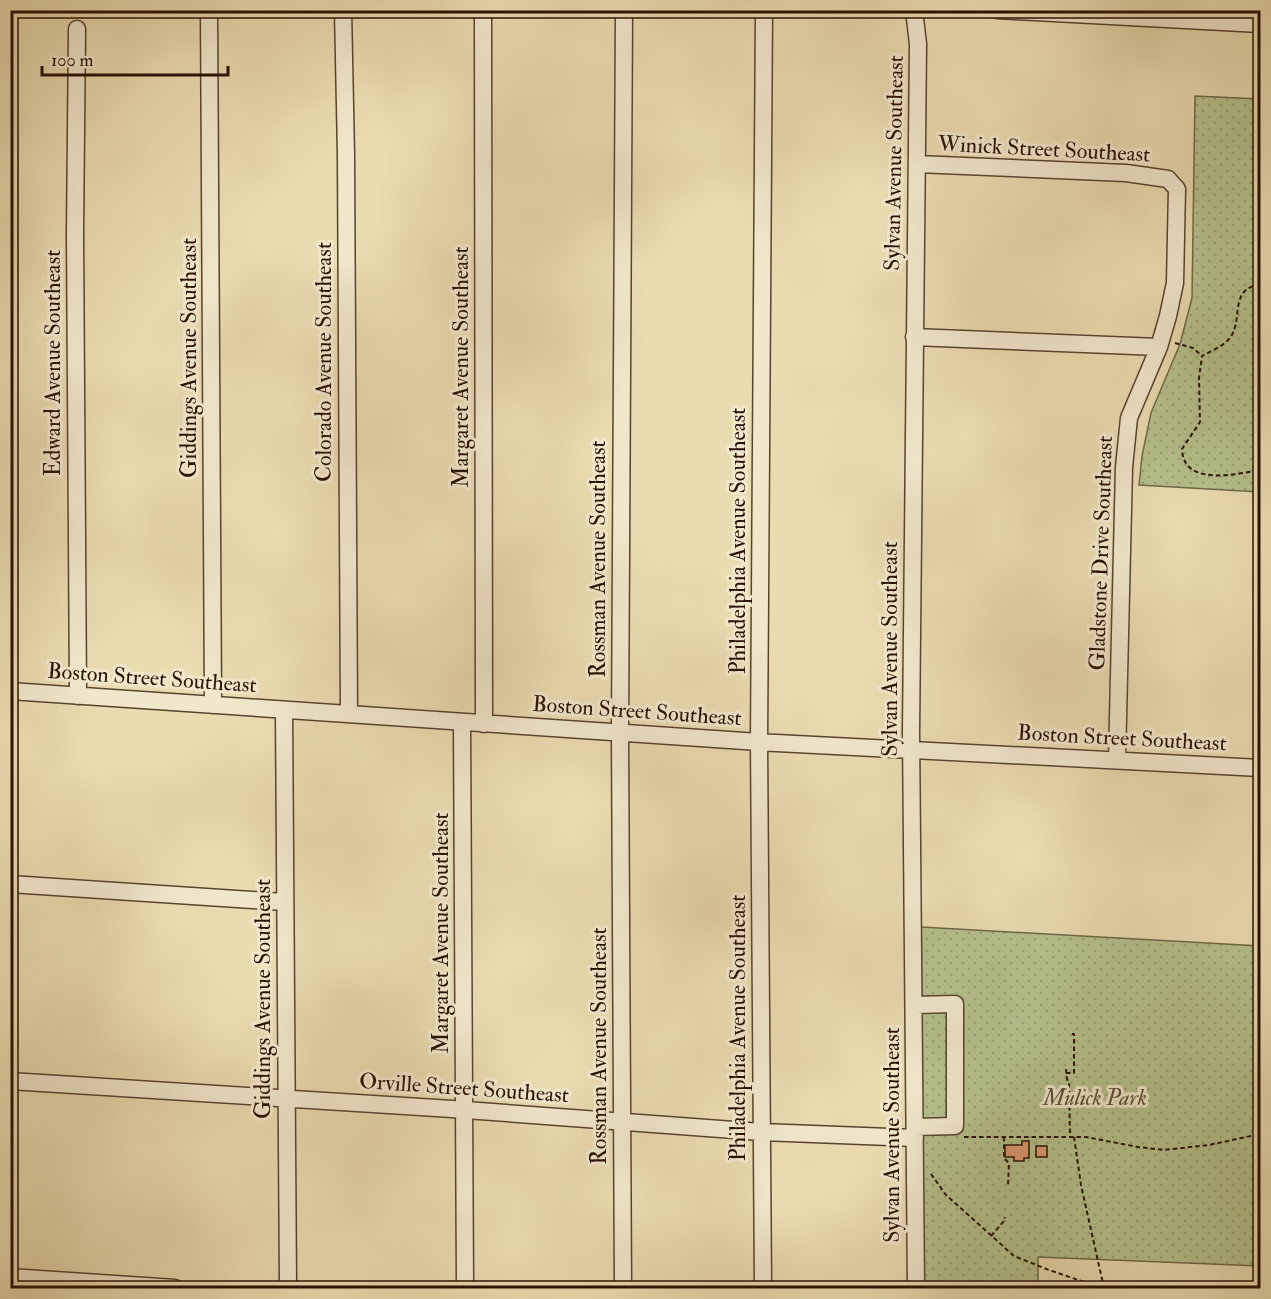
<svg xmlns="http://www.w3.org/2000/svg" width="1271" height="1299" viewBox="0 0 1271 1299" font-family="'IM FELL Double Pica',serif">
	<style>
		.park { fill: url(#park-dots); stroke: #6e6848; stroke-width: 1.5 }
		.building { fill: #dd9a74; stroke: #281004; stroke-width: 1.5 }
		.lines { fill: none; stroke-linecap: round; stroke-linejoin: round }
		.minor-casing { stroke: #58432f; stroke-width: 19 }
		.path { stroke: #281004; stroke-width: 2; stroke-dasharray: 4.5 3; stroke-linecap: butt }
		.minor { stroke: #f1e8cc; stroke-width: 16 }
		.labels { text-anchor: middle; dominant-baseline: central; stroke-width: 6; stroke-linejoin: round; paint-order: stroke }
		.street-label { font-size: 22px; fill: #281004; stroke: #f1e8cc }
		.park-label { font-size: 22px; font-style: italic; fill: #594e34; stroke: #f1e8cc }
	</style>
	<defs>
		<pattern id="park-dots" width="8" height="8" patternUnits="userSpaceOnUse" patternTransform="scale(1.5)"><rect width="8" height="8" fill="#b5c18d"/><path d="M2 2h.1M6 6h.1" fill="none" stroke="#9ca578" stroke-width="1.8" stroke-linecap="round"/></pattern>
	</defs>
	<rect width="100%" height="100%" fill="#eadcb1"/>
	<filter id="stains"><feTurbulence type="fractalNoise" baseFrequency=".00333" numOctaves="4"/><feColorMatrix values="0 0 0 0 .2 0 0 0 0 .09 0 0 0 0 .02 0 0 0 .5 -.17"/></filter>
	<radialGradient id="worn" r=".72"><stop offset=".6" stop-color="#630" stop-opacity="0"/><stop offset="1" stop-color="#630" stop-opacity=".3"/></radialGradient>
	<path class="park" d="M1195 96 1260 99V492L1139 485 1142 456 1151 413 1180 344 1192 298Z
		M921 927 1260 946V1266L1038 1257V1288H920L915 1156Z"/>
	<path class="building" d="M1022 1141H1029V1158H1024V1161H1014V1157H1005V1145H1022Z
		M1036 1146H1047V1157H1036Z"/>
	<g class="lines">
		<g class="minor-casing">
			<path id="minor" d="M209 10 213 705
				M343 10 346 155 349 714
				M483 10 484 724
				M914 10 918 44 911 733 916 1288
				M997 10 1260 24
				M77 29 75 233 78 696
				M917 164 1126 173 1168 179 1177 189 1175 283 1168 316 1159 347 1129 418 1124 467 1117 760
				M914 337 1159 347
				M10 691 759 742 1260 768
				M284 710 288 1288
				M462 722 465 1288
				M10 884 284 902
				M914 1005 955 1004V1126L915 1127
				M10 1081 452 1109 761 1132 915 1138
				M10 1277 175 1288
				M623 1288 620 733 624 10
				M763 1288 759 742 764 10"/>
		</g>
		<path class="path" d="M1260 284C1228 290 1244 319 1230 338 1224 346 1211 351 1202 356L1199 378 1200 422 1182 449C1183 487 1237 474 1260 470
			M1175 343 1193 348 1202 356
			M1066 1069 1067 1079 1069 1083 1070 1137
			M1066 1073H1074V1034H1072
			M964 1137H1086L1138 1147 1164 1150 1209 1145 1260 1134
			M1004 1137V1158L1009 1163 1008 1185
			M1074 1137 1081 1185 1104 1288
			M931 1174 946 1195 1014 1256 1049 1270 1090 1284 1098 1288
			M991 1236 1004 1221 1005 1217"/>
		<use href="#minor" class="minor"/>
	</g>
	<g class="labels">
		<g class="street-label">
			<text transform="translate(1044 149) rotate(3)">Winick Street Southeast</text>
			<text transform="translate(894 163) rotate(-89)">Sylvan Avenue Southeast</text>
			<text transform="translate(189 358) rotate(-90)">Giddings Avenue Southeast</text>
			<text transform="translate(324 362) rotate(-90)">Colorado Avenue Southeast</text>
			<text transform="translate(53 363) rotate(-90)">Edward Avenue Southeast</text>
			<text transform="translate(461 367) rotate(-90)">Margaret Avenue Southeast</text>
			<text transform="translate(738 541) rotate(-90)">Philadelphia Avenue Southeast</text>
			<text transform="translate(1101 553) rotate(-88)">Gladstone Drive Southeast</text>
			<text transform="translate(598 559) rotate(-90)">Rossman Avenue Southeast</text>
			<text transform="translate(890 649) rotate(-90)">Sylvan Avenue Southeast</text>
			<text transform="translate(152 678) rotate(4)">Boston Street Southeast</text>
			<text transform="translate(637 711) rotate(4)">Boston Street Southeast</text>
			<text transform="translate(1122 738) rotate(3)">Boston Street Southeast</text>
			<text transform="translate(441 933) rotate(-90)">Margaret Avenue Southeast</text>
			<text transform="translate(263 999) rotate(-90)">Giddings Avenue Southeast</text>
			<text transform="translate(738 1028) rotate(-90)">Philadelphia Avenue Southeast</text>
			<text transform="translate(599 1046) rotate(-90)">Rossman Avenue Southeast</text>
			<text transform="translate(464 1088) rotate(4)">Orville Street Southeast</text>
			<text transform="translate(892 1135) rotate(-90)">Sylvan Avenue Southeast</text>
		</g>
		<g class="park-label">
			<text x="1095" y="1098">Mulick Park</text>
		</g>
	</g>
	<rect width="1271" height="1299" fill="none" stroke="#eadcb1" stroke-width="36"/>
	<rect x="12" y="12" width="1247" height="1275" fill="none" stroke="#281004" stroke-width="3"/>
	<rect x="18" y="18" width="1235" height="1263" fill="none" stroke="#281004" stroke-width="1.5"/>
	<path d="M42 66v9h186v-9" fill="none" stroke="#281004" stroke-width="3"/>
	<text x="51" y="66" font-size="18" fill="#281004" stroke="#f1e8cc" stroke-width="4.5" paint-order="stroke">100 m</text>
	<rect width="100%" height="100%" filter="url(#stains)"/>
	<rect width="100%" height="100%" fill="url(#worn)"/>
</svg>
